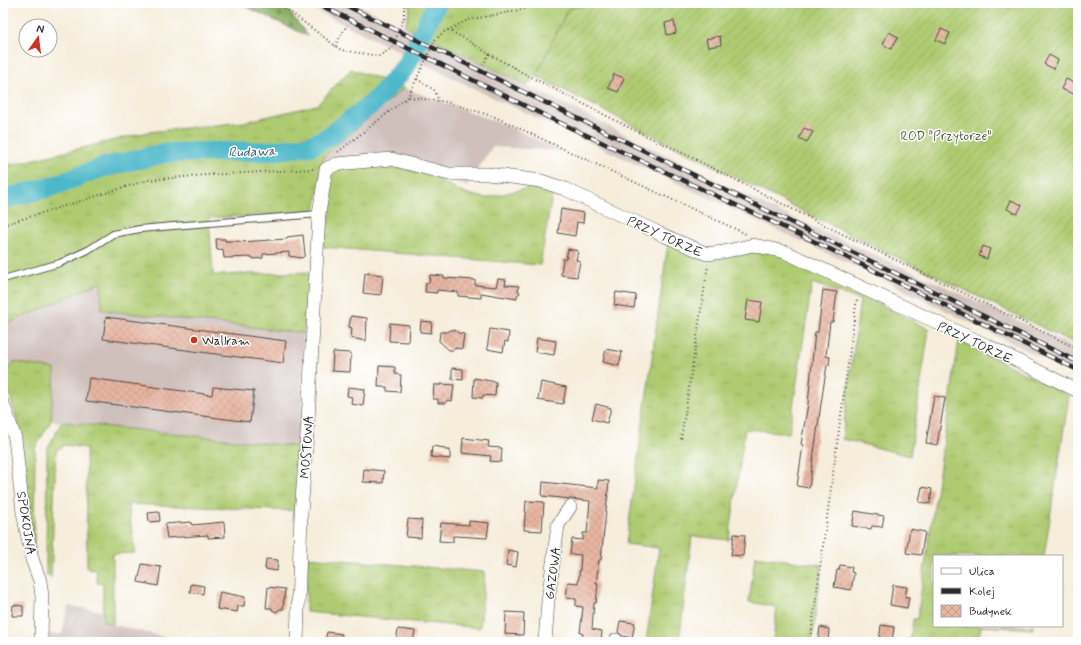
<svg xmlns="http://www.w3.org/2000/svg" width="1081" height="645" viewBox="0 0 1081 645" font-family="Mynerve,sans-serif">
<defs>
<pattern id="grass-tufts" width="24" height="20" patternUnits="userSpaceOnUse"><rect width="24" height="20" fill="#afcb71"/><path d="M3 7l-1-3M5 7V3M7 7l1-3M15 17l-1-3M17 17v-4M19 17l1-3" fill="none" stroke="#97ae62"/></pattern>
<pattern id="forest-firs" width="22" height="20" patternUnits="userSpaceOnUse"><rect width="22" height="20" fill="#8baf63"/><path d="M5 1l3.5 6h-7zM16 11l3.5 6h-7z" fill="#728f52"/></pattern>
<pattern id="garden-furrows" width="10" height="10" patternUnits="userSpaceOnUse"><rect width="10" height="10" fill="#afcb71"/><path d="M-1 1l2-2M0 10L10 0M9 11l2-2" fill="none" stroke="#97ae62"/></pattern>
<pattern id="water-ripples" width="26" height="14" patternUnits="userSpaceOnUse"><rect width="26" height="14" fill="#4db8c9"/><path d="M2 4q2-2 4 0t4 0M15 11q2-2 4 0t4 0" fill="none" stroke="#4096a3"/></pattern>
<pattern id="building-cross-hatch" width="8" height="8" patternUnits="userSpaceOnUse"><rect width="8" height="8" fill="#e8b5a1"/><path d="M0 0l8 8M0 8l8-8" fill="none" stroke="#c79c8b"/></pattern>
</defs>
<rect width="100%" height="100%" fill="#fff"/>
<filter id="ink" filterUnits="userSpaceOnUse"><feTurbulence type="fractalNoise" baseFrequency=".025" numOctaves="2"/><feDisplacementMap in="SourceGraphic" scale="8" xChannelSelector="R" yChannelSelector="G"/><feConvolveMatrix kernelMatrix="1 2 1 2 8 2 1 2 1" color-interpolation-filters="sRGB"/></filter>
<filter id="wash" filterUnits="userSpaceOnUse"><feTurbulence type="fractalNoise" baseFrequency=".012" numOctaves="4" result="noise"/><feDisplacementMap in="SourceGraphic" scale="16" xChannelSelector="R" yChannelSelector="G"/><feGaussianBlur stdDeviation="0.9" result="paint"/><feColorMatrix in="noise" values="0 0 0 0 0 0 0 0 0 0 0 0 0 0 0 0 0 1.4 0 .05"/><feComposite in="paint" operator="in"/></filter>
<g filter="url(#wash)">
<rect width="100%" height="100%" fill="#f6eddb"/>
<path fill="#cfc0bb" d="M 301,3 L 354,3 L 559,101 L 770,208 L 942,285 L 1078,349 L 1078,376 L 874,275 L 477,90 Z
M 404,88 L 500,123 L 562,151 L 492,147 L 467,187 L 413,159 L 386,153 L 323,163 L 324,156 Z
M 101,282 L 103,310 L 303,333 L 302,447 L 51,421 L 55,369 L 14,362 L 4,374 L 3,369 L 3,326 Z
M 68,606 L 103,611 L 103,622 L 185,642 L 46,642 L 47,634 L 62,634 Z"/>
<path fill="url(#grass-tufts)" stroke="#6d7b4e" d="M 407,3 L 430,3 L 421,22 L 412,30 L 405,26 L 410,8 Z
M 448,3 L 599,3 L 568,9 L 536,76 L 527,85 L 426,36 L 437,17 Z
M 351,69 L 404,88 L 324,156 L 315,212 L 209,218 L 213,275 L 311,272 L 303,333 L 102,310 L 101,282 L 3,326 L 3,166 L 19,163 L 148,132 L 244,122 L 317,105 Z
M 368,160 L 430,175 L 463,193 L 486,198 L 528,188 L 553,191 L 540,265 L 323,247 L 330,170 Z
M 669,236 L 710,250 L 776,252 L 929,329 L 910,456 L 842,439 L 860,300 L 812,283 L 789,433 L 745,429 L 729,540 L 692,536 L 679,642 L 646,642 L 659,548 L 626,544 Z
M 959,340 L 1069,396 L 1044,556 L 934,556 L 934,626 L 1033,626 L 1033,629 L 981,626 L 978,642 L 910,642 L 913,619 L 917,619 Z
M 14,362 L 55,369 L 51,421 L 35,448 L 34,558 L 20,432 L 4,374 Z
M 62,422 L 302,447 L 298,511 L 128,504 L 135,553 L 113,554 L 113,624 L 103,622 L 103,584 L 97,583 L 96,569 L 87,568 L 86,448 L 64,445 L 56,451 L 51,578 L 46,575 L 47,449 Z
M 755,556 L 822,565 L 812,642 L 773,642 L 777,607 L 749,602 Z
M 307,557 L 485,572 L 480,628 L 306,612 Z"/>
<path fill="url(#forest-firs)" stroke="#5b6d47" d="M 238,3 L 272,3 L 288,10 L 308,36 Z"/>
<path fill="url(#garden-furrows)" stroke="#6d7b4e" d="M 599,3 L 1078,3 L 1078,345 L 810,215 L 536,76 L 568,9 Z"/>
<path fill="url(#water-ripples)" stroke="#3c727a" d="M 430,3 L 448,3 L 437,17 L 426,36 L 412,30 L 421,22 Z"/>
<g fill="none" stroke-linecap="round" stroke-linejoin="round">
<path stroke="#4db8c9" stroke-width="20" d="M 3,199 L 53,186 L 101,168 L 165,153 L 270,151 L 310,146 L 330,136 L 375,101 L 406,66 L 435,7 L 438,3"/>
</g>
<g id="blocks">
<path fill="url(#building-cross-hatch)" d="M 674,21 L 676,33 L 667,35 L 665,23 Z
M 941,29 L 950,33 L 945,44 L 936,40 Z
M 889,32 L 898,37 L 891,49 L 883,44 Z
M 720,36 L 721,45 L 708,47 L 706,39 Z
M 1049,55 L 1058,60 L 1054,69 L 1044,64 Z
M 614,74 L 624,78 L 618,92 L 608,88 Z
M 1066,79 L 1078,85 L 1074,94 L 1061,89 Z
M 804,128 L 813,132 L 807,142 L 799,138 Z
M 1011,200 L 1022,205 L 1017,214 L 1007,209 Z
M 561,209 L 584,213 L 583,223 L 577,222 L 575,236 L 558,233 Z
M 303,235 L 305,255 L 302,258 L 289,256 L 289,252 L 263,254 L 263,258 L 253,259 L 253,257 L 224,258 L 223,249 L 217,250 L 216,239 L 225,239 L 225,241 L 239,241 L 240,242 L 287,239 L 287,237 Z
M 983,246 L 990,249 L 987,259 L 979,256 Z
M 568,249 L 578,251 L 576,260 L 580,261 L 577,277 L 561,275 L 563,259 L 566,259 Z
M 365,273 L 383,275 L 381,295 L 363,293 Z
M 430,275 L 444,276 L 444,278 L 475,280 L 475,285 L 496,287 L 498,279 L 506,280 L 505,285 L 519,286 L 518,290 L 520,293 L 517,295 L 517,299 L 481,293 L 481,298 L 458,296 L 458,292 L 437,290 L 437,293 L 425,292 L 426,283 L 429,283 Z
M 823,290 L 837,292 L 833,322 L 830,322 L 826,356 L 830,357 L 829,365 L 827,365 L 823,390 L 809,488 L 797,486 L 803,445 L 801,444 L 808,404 L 815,332 L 818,332 Z
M 616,292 L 636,295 L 634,308 L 614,305 Z
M 748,300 L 762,302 L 759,322 L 745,320 Z
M 351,316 L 367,318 L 366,341 L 351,338 L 352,328 L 349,327 Z
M 106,317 L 286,341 L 283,363 L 103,339 Z
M 421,321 L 432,322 L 431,333 L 420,332 Z
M 390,323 L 409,325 L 408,342 L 389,341 Z
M 490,329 L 509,332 L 508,342 L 505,341 L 503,352 L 487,349 Z
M 451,330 L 455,330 L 458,333 L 464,334 L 462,349 L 456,348 L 453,350 L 449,350 L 439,341 L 440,332 L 447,332 Z
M 537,338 L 556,341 L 554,355 L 535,352 Z
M 606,349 L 622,352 L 619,366 L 603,362 Z
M 333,352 L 351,353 L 350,372 L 332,371 Z
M 379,366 L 395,367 L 395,374 L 401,375 L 400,392 L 387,391 L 387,387 L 378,387 Z
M 452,368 L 463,369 L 463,380 L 452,379 Z
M 89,378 L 212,395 L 213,387 L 254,391 L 250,422 L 86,401 Z
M 474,378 L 496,382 L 495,396 L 483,395 L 483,398 L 473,397 Z
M 541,382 L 566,387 L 563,404 L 538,400 Z
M 441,384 L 454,385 L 452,401 L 447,400 L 446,403 L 438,403 L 438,399 L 433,399 L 434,385 L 441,385 Z
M 348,387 L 365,389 L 363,406 L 351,404 L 352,397 L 347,396 Z
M 934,396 L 945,398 L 937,445 L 926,443 Z
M 596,404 L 611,408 L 607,423 L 592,419 Z
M 463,438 L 489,441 L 488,447 L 502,448 L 501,462 L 490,461 L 491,456 L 462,453 Z
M 432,446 L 445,448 L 445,450 L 450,450 L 450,459 L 431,457 Z
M 364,469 L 384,471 L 383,483 L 363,482 Z
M 598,480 L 609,481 L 601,560 L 599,560 L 596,583 L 598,583 L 596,603 L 594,603 L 592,629 L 602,631 L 601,642 L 582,642 L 583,634 L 580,633 L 583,607 L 576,606 L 576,599 L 566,598 L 568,582 L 578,583 L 580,568 L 581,555 L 570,554 L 572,539 L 583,540 L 583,533 L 587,533 L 590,501 L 542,496 L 543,482 L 598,488 Z
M 922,487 L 932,489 L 930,504 L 919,502 Z
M 526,501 L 544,502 L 542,531 L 524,530 Z
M 855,511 L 884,516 L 882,527 L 872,526 L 871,529 L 852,526 Z
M 159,512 L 160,521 L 149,522 L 148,513 Z
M 408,519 L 422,520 L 421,538 L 406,537 Z
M 469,521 L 489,523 L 487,538 L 456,536 L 453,536 L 453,542 L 439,541 L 441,523 L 469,525 Z
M 191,522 L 192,525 L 224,522 L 225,537 L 208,538 L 208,535 L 167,538 L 165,524 Z
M 910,529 L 925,532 L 921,555 L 906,553 Z
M 734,534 L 745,535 L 743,556 L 731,555 Z
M 508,550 L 518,552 L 516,567 L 506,565 Z
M 266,559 L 278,560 L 277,571 L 265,569 Z
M 142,564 L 161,567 L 158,586 L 138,582 Z
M 840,565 L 852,567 L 851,572 L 854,573 L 851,590 L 834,587 L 837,570 L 839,570 Z
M 191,584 L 204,586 L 203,594 L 190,592 Z
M 893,585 L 907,587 L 905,597 L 909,597 L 907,608 L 890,605 Z
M 268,587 L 285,589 L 283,609 L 280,609 L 276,612 L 272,610 L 272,608 L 266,608 Z
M 220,592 L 245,597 L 244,606 L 238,606 L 237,612 L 217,609 Z
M 13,605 L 23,606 L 23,616 L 12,616 Z
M 506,612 L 524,613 L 523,635 L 505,634 Z
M 620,621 L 635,623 L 632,638 L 623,636 L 618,632 Z
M 881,625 L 894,627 L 892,642 L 879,642 Z
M 820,627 L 829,629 L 828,642 L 818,642 Z
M 398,629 L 415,631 L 413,642 L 396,642 Z
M 327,632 L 342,634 L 341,642 L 325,642 Z"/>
</g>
</g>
<g filter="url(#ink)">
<use href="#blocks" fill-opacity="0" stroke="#494845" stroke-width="1"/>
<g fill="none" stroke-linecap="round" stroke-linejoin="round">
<g stroke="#494845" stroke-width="8">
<path id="service" d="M 3,279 L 60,263 L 88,250 L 113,234 L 140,229 L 173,226 L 319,214"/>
</g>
<g stroke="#494845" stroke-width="14">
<path id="minor" d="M 3,404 L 15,438 L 23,512 L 32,559 L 40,581 L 42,596 L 41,642
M 297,642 L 301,513 L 308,421 L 319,214 L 326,169 L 337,164 L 391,159 L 449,174 L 488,174 L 541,181 L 565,189 L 663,235 L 707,254 L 723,252 L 753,245 L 785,252 L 988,346 L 1078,391
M 545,642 L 548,601 L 558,525 L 570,507
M 615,642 L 616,640"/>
</g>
<path stroke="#494845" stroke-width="2" stroke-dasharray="1 3" stroke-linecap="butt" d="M 274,3 L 286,9 L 341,50 L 379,56 L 392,48 L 404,18 L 404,6 L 402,3
M 404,6 L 408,3
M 448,30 L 464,38 L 484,51 L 529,76 L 638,132 L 683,153 L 818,222 L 1078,349
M 335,46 L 347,25
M 483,65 L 489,54
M 417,79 L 434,90 L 439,101
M 409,97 L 447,102 L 495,117 L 746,234
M 338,152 L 408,97 L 435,40 L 444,32 L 468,20 L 505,13 L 552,3
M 3,225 L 148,180 L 206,175 L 315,169
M 681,439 L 708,265
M 810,642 L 825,532 L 857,298"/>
<use href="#service" stroke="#fff" stroke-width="6"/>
<use href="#minor" stroke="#fff" stroke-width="13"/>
<g stroke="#2b2b2b" stroke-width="4.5">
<path id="rail" d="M 316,3 L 554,120 L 811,240 L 1078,370
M 341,3 L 1078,362"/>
</g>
<use href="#rail" stroke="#fff" stroke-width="3" stroke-dasharray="9" stroke-linecap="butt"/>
</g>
</g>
<circle fill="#c8321e" stroke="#fff" stroke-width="1.5" cx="194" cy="340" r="4"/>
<g text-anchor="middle" stroke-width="3" stroke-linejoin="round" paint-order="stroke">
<g font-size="13" fill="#535b40" stroke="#fff">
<text x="946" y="140">ROD "Przytorze"</text>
</g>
<g font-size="13" fill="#2b2b2b" stroke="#fff">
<text transform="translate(665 236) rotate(24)" y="5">PRZY TORZE</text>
<text transform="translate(975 342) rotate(25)" y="5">PRZY TORZE</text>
<text transform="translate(306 447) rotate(-86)" y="5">MOSTOWA</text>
<text transform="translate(27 523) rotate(81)" y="5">SPOKOJNA</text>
<text transform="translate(552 573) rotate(-82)" y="5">GAZOWA</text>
</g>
<g font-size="13" fill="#2b2b2b" stroke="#fff" text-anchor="start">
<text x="202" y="345">Wallram</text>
</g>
<g font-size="14" font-style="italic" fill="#39636a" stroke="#fff">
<text transform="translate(252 151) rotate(-2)" y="5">Rudawa</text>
</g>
</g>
<rect width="1081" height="645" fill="none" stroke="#fff" stroke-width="16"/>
<rect x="933" y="555" width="130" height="72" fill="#ffffff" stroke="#aaaaaa"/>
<rect x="941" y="568" width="20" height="6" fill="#ffffff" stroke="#aaaaaa"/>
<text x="969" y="575" font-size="12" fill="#2b2b2b">Ulica</text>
<rect x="941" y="588" width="20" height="6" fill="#2b2b2b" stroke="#aaaaaa"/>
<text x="969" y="595" font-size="12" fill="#2b2b2b">Kolej</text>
<rect x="941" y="605" width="20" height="12" fill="url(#building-cross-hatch)" stroke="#aaaaaa"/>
<text x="969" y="615" font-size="12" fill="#2b2b2b">Budynek</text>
<g transform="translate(38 38) rotate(14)"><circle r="19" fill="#ffffff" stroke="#aaaaaa"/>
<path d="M0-3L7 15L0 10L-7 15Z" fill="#c8321e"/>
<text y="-6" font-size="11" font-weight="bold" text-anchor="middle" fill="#2b2b2b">N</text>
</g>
</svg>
